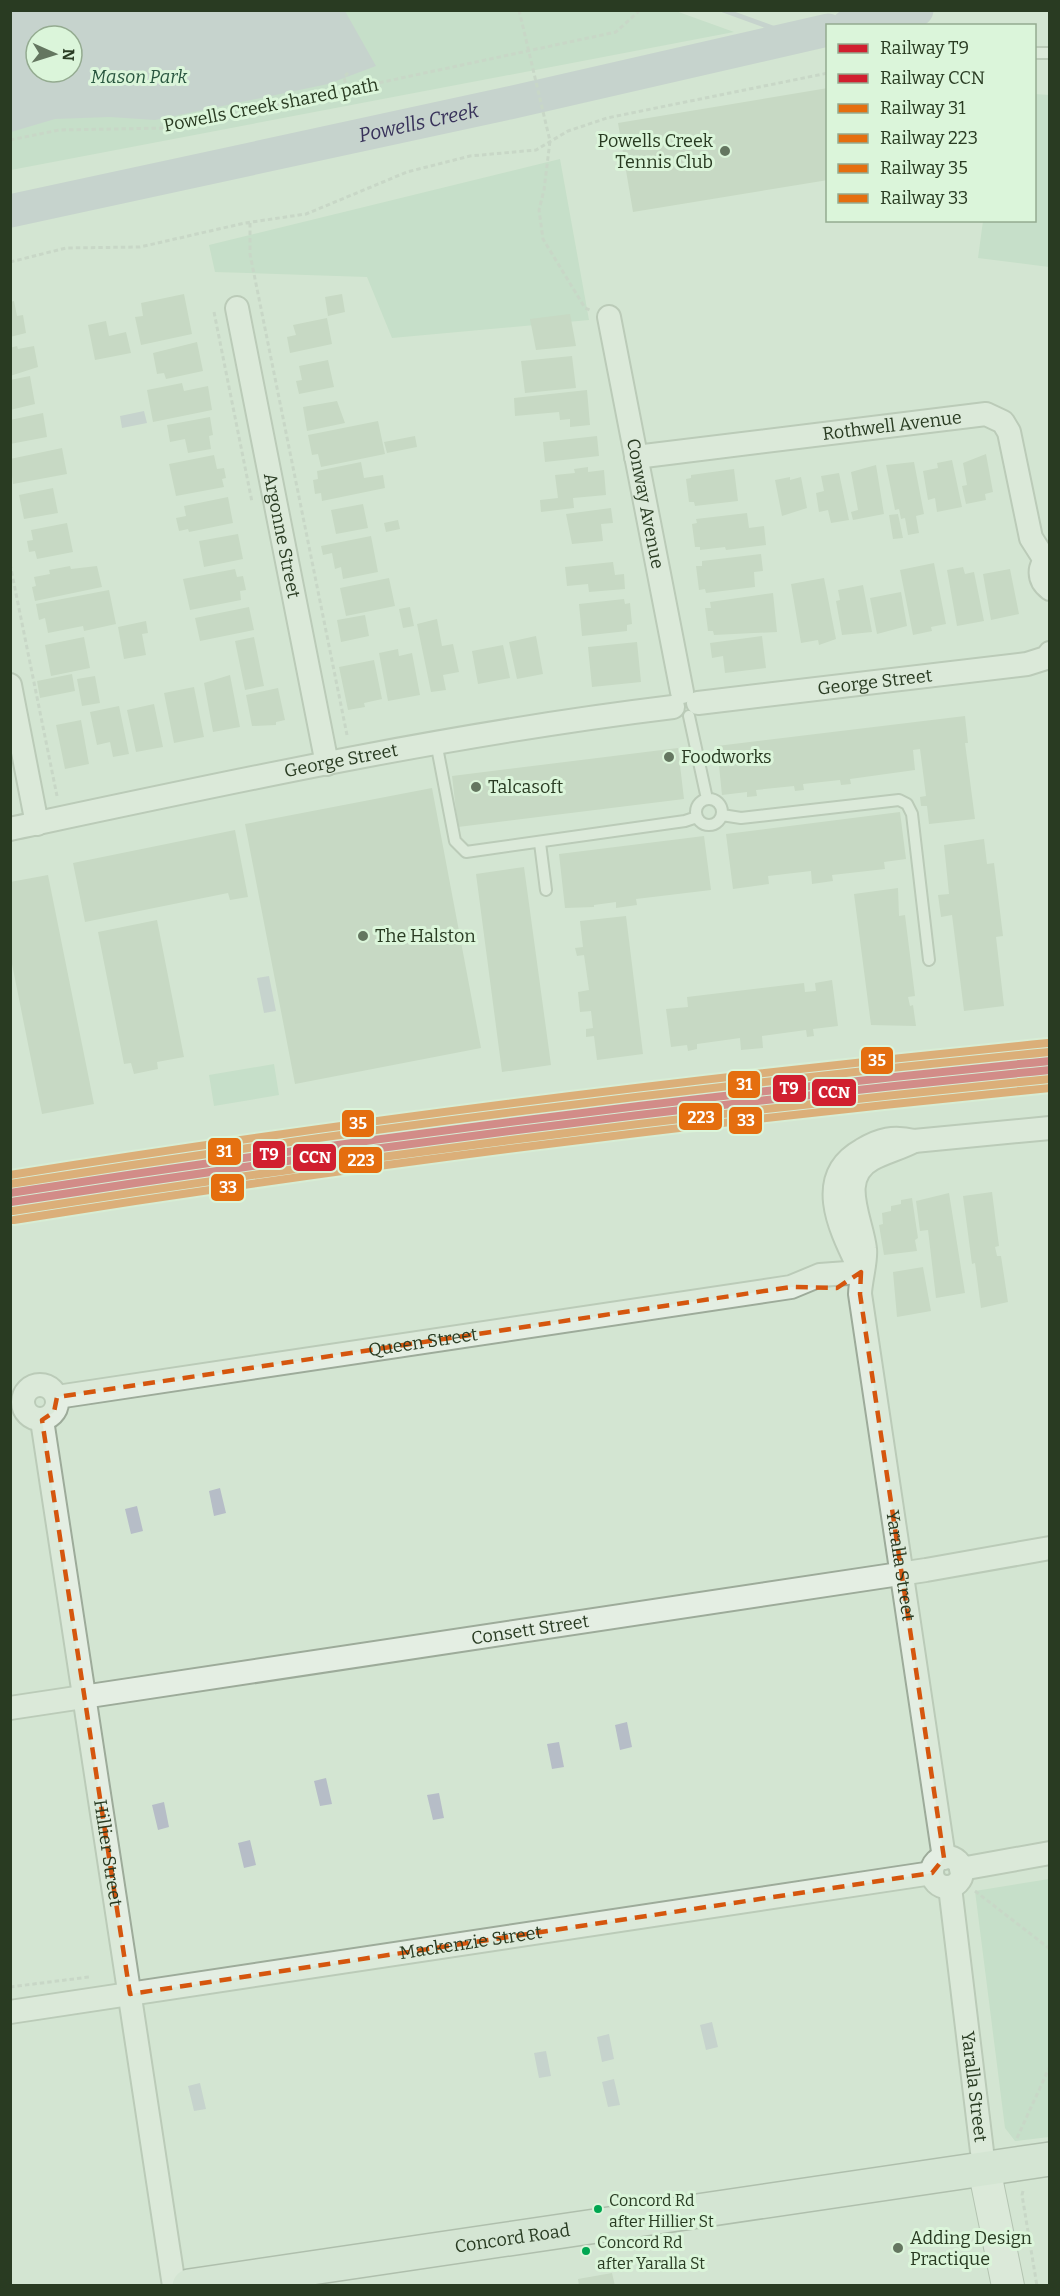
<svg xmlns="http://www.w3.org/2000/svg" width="1060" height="2296" viewBox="0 0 1060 2296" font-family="Bitter,serif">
<rect width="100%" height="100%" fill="#d3e5d2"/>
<path fill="#b6d7be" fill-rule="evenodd" d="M 673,10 L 734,32 L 11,170 L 10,11 ZM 36,36 L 72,36 L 72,72 L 36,72 Z
M 1035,94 L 1049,95 L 1049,267 L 978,258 L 983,221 L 1034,220 Z
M 560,159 L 589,320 L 392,338 L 367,277 L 215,272 L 209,245 Z
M 274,1064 L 279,1095 L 214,1106 L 209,1075 Z
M 1049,1879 L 1049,2137 L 1015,2141 L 1005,2128 L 975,1891 Z"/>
<path fill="#b6bdc7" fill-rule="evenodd" d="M 11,10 L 345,11 L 376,66 L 328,84 L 155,120 L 110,117 L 55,119 L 11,132 ZM 36,36 L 72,36 L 72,72 L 36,72 Z
M 144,411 L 147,423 L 122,428 L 120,416 Z
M 269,976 L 276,1011 L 264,1013 L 257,978 Z
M 220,1488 L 226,1513 L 214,1516 L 209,1491 Z
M 137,1506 L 143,1531 L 131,1534 L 125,1509 Z
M 627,1722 L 632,1747 L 620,1750 L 615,1725 Z
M 559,1742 L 564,1767 L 552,1769 L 547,1744 Z
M 326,1778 L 332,1804 L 320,1806 L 314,1781 Z
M 439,1793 L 444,1818 L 433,1820 L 427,1795 Z
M 164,1802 L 169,1827 L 158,1830 L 152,1805 Z
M 250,1840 L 256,1865 L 244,1868 L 238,1843 Z
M 712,2022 L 718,2047 L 706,2050 L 700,2025 Z
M 609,2034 L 614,2059 L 602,2062 L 597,2037 Z
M 546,2051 L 551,2076 L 539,2078 L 534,2053 Z
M 614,2079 L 620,2105 L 608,2107 L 602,2082 Z
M 200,2083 L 206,2109 L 194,2111 L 188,2086 Z"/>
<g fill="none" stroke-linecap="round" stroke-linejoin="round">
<path stroke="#b6bdc7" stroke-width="5" d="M 723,10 L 797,37"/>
<g stroke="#b6bdc7" stroke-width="33">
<path d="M 848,26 L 917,10"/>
<path id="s1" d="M 10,211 L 509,103 L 828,30"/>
</g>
</g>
<path fill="#b8cab3" d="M 828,88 L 828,180 L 633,212 L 618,123 Z
M 184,294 L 192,334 L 141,345 L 135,317 L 143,316 L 141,303 Z
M 342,294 L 345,312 L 328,316 L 325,297 Z
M 14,301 L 17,316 L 23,315 L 26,333 L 10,337 L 10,302 Z
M 570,314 L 576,346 L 536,350 L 530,319 Z
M 327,318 L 332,344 L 290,353 L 287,337 L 296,335 L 293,325 Z
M 106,321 L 109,336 L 126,332 L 131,353 L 95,360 L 88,325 Z
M 197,342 L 203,371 L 166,379 L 164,373 L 157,374 L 153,353 Z
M 17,346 L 18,349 L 34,346 L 38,367 L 10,376 L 10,348 Z
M 572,356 L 576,388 L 525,393 L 521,361 Z
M 328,360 L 334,387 L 299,394 L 296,381 L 302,380 L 299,366 Z
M 30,376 L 35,404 L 10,410 L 10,380 Z
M 182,383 L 184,391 L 208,386 L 212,410 L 153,422 L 147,390 Z
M 587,390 L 590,425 L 570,427 L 570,419 L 560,420 L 559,412 L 515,416 L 514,398 Z
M 337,401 L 345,423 L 307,431 L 303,407 Z
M 43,413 L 47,437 L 10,444 L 10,420 Z
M 210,417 L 213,435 L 209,436 L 211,449 L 188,453 L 185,439 L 170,442 L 167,425 Z
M 378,421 L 385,454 L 321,467 L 318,454 L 312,455 L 308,435 Z
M 415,436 L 417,447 L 387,453 L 384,442 Z
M 597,436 L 599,456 L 545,462 L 543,442 Z
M 62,448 L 67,474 L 13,484 L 10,459 Z
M 986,454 L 993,492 L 985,494 L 986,500 L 966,504 L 962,486 L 967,485 L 963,463 Z
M 214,455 L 217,469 L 224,468 L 226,478 L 222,479 L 224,487 L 176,496 L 169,464 Z
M 952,460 L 962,507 L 937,512 L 935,498 L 928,500 L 923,471 L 938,468 L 937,463 Z
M 361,462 L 364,478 L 383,475 L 385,488 L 322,501 L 321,493 L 315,494 L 313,480 L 318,479 L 317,471 Z
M 914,462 L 924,514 L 916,516 L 919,533 L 908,535 L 905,518 L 901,519 L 899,509 L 895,510 L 886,465 Z
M 876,465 L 884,514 L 853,520 L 851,512 L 858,510 L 851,472 Z
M 588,467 L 588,472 L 604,470 L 606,495 L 573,498 L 574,508 L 541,512 L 540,500 L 558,498 L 555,475 L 575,473 L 574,469 Z
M 734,469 L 738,501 L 695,506 L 694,502 L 689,502 L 686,479 L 691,478 L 691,475 Z
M 839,473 L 849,520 L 831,523 L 828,510 L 819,512 L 816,493 L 824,491 L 821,476 Z
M 790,477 L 790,480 L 801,477 L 807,508 L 782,516 L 775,480 Z
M 53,488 L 58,513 L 24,519 L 19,495 Z
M 228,497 L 233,523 L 189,532 L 188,529 L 179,531 L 176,518 L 186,516 L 184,506 Z
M 363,504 L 368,528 L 336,534 L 331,510 Z
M 611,508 L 613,523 L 601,524 L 603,541 L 572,544 L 566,514 Z
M 747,513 L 749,528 L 764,526 L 766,545 L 726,550 L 725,547 L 700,550 L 700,547 L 695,547 L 692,524 L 697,523 L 696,519 Z
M 898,514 L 903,538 L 893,539 L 889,515 Z
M 398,520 L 400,529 L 386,532 L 384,523 Z
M 67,523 L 73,552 L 37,559 L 35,551 L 29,552 L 27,541 L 33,540 L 31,530 Z
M 238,534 L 243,559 L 204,567 L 199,541 Z
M 371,536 L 378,572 L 343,579 L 341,567 L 335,569 L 332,553 L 323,555 L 321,546 Z
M 761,554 L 763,571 L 754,572 L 755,587 L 706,593 L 705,589 L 699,590 L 696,566 L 702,566 L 702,561 Z
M 613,562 L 615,575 L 624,574 L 625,589 L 589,592 L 588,584 L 567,586 L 565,567 Z
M 934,563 L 946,624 L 931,627 L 932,631 L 913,635 L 900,570 Z
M 70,566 L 71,569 L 97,566 L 102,587 L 35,601 L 32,587 L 36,586 L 34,577 L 50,574 L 49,570 Z
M 963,567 L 965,574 L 974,572 L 984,621 L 957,626 L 947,570 Z
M 235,569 L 237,577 L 243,576 L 246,590 L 240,591 L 241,600 L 190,610 L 183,579 Z
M 1010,569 L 1019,614 L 991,620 L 983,574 Z
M 389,578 L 395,606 L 346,616 L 340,588 Z
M 824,578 L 836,639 L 819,645 L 818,640 L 801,643 L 791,584 Z
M 863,585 L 872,632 L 842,635 L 836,601 L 840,600 L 838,590 Z
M 109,590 L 116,624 L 84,631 L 83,626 L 48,633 L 45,618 L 39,620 L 36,604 Z
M 901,592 L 907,626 L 877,634 L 870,598 Z
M 773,593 L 777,632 L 714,635 L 713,631 L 708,631 L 705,608 L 711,608 L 710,602 Z
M 624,599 L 625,604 L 630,603 L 632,624 L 627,625 L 627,631 L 582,636 L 579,604 Z
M 249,607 L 254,630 L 200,641 L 195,618 Z
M 410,607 L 414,626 L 403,628 L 399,609 Z
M 365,615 L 369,636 L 341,642 L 337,620 Z
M 437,619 L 442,646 L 453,644 L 459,672 L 443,675 L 446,690 L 431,692 L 417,624 Z
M 146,621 L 148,633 L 142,634 L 146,655 L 124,659 L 118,627 Z
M 536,636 L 543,674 L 517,679 L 509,642 Z
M 762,636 L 766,668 L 725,673 L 723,656 L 712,658 L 710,643 Z
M 84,637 L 90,668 L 51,676 L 45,645 Z
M 254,637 L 264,686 L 245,690 L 235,641 Z
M 637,642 L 641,682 L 592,687 L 588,647 Z
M 503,645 L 510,678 L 478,684 L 472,651 Z
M 398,649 L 399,656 L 412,653 L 420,695 L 388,701 L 379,653 Z
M 374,660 L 382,699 L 364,703 L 365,707 L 348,710 L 339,667 Z
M 72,674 L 75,691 L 40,698 L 37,681 Z
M 230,675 L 240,727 L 213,732 L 204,683 Z
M 95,676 L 100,703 L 82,706 L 77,679 Z
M 194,687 L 204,737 L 174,743 L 164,693 Z
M 278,688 L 285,720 L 276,722 L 276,725 L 252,726 L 246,695 Z
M 154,704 L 163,747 L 136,752 L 127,710 Z
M 119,706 L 129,754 L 113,757 L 110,742 L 97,745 L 90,712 Z
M 965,716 L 968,743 L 965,743 L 975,819 L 929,824 L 927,806 L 921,806 L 920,797 L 926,796 L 920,749 L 913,750 L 915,770 L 850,779 L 851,784 L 841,785 L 840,780 L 803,784 L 804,790 L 795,791 L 794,786 L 756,790 L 757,796 L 747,797 L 747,792 L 722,795 L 717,746 Z
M 81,720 L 89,764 L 65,769 L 56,725 Z
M 678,748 L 684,799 L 458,827 L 452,776 Z
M 432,788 L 481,1048 L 295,1084 L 245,824 Z
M 900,812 L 906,859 L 884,862 L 885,869 L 832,875 L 833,881 L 812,884 L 811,871 L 768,876 L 769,884 L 733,889 L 726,834 Z
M 235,830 L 248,897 L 230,900 L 228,893 L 85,922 L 73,863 Z
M 704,836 L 711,890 L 636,899 L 637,905 L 616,908 L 616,902 L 594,905 L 594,907 L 565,908 L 559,854 Z
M 984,839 L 987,864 L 994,863 L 1003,936 L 996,937 L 1004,1006 L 964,1011 L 952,915 L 941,917 L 938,895 L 949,894 L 944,845 Z
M 524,867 L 551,1065 L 502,1072 L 476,874 Z
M 48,875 L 94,1104 L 42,1114 L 10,954 L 10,882 Z
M 898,888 L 899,916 L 905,915 L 915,996 L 908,997 L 910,1006 L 913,1005 L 916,1026 L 871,1025 L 854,894 Z
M 626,916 L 643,1054 L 597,1060 L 594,1036 L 586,1037 L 586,1029 L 593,1028 L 591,1011 L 580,1012 L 578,992 L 589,990 L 584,955 L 577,956 L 575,948 L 583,947 L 580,921 Z
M 157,920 L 184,1057 L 157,1062 L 158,1069 L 134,1074 L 131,1063 L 124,1064 L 98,932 Z
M 832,980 L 838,1026 L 813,1029 L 814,1036 L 807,1037 L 806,1030 L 762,1036 L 763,1048 L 741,1050 L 740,1038 L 697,1044 L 697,1049 L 688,1051 L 687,1045 L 671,1047 L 666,1009 L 688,1007 L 687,997 L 804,983 L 805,992 L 816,991 L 815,983 Z
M 992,1192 L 999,1246 L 995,1247 L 997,1256 L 1001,1256 L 1008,1302 L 981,1308 L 975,1263 L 972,1264 L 963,1196 Z
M 949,1193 L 965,1293 L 936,1298 L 928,1230 L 920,1231 L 916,1201 Z
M 912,1198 L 918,1238 L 915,1240 L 917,1251 L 884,1255 L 879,1225 L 883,1224 L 882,1213 L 891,1211 L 891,1206 L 901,1204 L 901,1200 Z
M 923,1267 L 931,1311 L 897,1317 L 893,1272 Z
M 612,2273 L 615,2286 L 579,2286 L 578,2279 Z"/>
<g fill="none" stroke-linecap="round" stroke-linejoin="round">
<g stroke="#9dab9a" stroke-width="14">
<path id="lane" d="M 1034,53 L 1050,53
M 689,716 L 707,799
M 436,742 L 455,841 L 466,852 L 685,821 L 697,817
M696 812a13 13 0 1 1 26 0a13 13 0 1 1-26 0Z
M 722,815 L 741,818 L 899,800 L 907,804 L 912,814 L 929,960
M 540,843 L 546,890"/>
</g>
<g stroke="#9dab9a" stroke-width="26">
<g id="street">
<path id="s2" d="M 237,308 L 327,764"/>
<path id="s3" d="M 609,317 L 682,692"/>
<path id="s4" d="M 636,457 L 986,414 L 1003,422 L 1009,432 L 1031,538 L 1045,560"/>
<path d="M 1050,557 C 1037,566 1038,580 1050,589"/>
<path d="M 10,685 L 37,824"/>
<path id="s5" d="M 698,703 L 1027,664 L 1046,658 L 1050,653"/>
<path id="s6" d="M 10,829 C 230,782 450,734 673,707"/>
<path id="s7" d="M 914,1141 C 901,1148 885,1152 872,1159 C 837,1178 862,1220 865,1249 C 867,1257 860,1283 860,1294 L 944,1858"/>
<path d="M 861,1272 C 842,1232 812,1178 862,1150 C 880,1139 894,1136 914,1141 L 1050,1128"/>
<circle cx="40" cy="1402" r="17"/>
<path id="s8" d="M 57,1397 L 791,1287 L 820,1275 L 861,1272"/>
<path id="s9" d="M 42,1420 L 174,2286"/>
<path id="s10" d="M 10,1708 L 926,1570 L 1050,1548"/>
<circle cx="947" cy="1872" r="15"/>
<path d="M 961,1869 L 1050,1853"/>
<path id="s11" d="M 950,1887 L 984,2168"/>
<path id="s12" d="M 10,2012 L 932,1873"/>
</g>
</g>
<g stroke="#8d9b8a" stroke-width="34">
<path id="secondary" d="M 984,2168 L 1008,2286"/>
</g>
<g stroke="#849181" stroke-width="36">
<g id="primary">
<path id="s13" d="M 189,2286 L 1050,2159"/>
</g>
</g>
<path stroke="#bbc6ba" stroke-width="3" stroke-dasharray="4.5 3" stroke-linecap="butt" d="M 519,10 L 550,141 L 544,190 L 539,210 L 543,239 L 585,308 L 590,310
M 347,90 L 344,77 L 348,73
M 10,140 L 59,130 L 168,128 L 616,32 L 640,10
M 250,223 L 250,254 L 347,735
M 10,262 L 66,248 L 140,247 L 245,223 L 306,214 L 407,172 L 470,156 L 536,150 L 568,131 L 607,118 L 828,73
M 214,312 L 252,502
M 10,564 L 57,796
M 975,1891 L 1050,1949
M 10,1987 L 89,1977
M 1017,2138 L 1050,2066
M 1023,2191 L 1022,2195 L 1037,2286"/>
<use href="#lane" stroke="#e4eee3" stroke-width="10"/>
<use href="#street" stroke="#e4eee3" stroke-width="22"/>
<use href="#secondary" stroke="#e4eee3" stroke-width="32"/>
<use href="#primary" stroke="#d6e5d5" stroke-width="33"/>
<g stroke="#a5aea3" stroke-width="7">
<path id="rail" d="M 10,1178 L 580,1097 L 1050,1046
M 10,1218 C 356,1162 702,1121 1050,1086"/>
</g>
<use href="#rail" stroke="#dbf5da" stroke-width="4.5" stroke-dasharray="14" stroke-linecap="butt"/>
<g stroke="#dbf5da" stroke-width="12">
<path id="rail-1" d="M 10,1193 C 356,1139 702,1095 1050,1061"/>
</g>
<g stroke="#dbf5da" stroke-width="12">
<path id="rail-2" d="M 11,1202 C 356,1148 702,1104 1050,1070"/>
</g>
<g stroke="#dbf5da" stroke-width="12">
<path id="rail-3" d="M 10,1184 C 356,1129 702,1086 1049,1052"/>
</g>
<g stroke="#dbf5da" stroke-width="12">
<path id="rail-4" d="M 13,1211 C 357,1157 703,1113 1050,1079"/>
</g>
<g stroke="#dbf5da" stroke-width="12">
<path id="rail-5" d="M 10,1175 C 355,1120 701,1077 1048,1043"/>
</g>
<g stroke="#dbf5da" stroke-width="12">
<path id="rail-6" d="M 14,1220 C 358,1165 703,1122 1050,1088"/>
</g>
<use href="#rail-1" stroke="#d11f2f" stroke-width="8"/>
<use href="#rail-2" stroke="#d11f2f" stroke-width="8"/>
<use href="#rail-3" stroke="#e56e0f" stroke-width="8"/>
<use href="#rail-4" stroke="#e56e0f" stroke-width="8"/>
<use href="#rail-5" stroke="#e56e0f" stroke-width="8"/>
<use href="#rail-6" stroke="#e56e0f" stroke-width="8"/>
</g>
<path d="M0 0H1060V2296H0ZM 861,1272 L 860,1294 L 944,1858 L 932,1873 L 130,1994 L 42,1420 L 54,1412 L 57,1397 L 791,1287 L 837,1288 Z" fill="#d3e5d2" fill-opacity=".55" fill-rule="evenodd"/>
<path fill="none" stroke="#d5560e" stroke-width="4.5" stroke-dasharray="12 8" stroke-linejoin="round" d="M 861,1272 L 860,1294 L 944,1858 L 932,1873 L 130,1994 L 42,1420 L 54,1412 L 57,1397 L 791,1287 L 837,1288 Z"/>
<g fill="#647660" stroke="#dbf5da" stroke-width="2">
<circle cx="725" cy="151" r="6"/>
<circle cx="669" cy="757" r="6"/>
<circle cx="476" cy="787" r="6"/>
<circle cx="363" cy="936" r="6"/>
<circle cx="898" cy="2248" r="6"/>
</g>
<g fill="#00a651" stroke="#dbf5da" stroke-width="2">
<circle cx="598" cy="2209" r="5"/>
<circle cx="586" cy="2251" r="5"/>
</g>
<g text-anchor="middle" stroke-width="6" stroke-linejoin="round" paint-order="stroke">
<g font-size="16" fill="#293b22" stroke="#dbf5da" text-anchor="start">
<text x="609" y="2206">Concord Rd<tspan x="609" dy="21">after Hillier St</tspan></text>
<text x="597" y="2248">Concord Rd<tspan x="597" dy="21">after Yaralla St</tspan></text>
</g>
<g font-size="18" font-style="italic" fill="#29563f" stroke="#dbf5da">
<text x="139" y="83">Mason Park</text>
</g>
<g font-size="18" fill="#293b22" stroke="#dbf5da">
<text transform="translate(271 105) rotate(-11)" y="6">Powells Creek shared path</text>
<text dy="6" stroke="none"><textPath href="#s4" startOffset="258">Rothwell Avenue</textPath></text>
<text dy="6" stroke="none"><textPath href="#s3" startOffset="190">Conway Avenue</textPath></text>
<text dy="6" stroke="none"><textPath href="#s2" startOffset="232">Argonne Street</textPath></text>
<text dy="6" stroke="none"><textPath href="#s5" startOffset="178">George Street</textPath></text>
<text dy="6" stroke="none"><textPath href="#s6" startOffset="338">George Street</textPath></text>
<text dy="6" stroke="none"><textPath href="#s8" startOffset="370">Queen Street</textPath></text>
<text dy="6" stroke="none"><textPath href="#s7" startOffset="464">Yaralla Street</textPath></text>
<text dy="6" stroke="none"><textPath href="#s10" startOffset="526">Consett Street</textPath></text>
<text dy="6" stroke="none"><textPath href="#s9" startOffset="438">Hillier Street</textPath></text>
<text dy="6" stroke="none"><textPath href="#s12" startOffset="466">Mackenzie Street</textPath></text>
<text dy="6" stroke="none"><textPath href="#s11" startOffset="201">Yaralla Street</textPath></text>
<text dy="6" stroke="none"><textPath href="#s13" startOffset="327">Concord Road</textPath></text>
</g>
<g font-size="18" fill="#293b22" stroke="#dbf5da" text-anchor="start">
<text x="713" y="147" text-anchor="end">Powells Creek<tspan x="713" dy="21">Tennis Club</tspan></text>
<text x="681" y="763">Foodworks</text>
<text x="488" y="793">Talcasoft</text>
<text x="375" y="942">The Halston</text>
<text x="910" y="2244">Adding Design<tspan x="910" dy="21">Practique</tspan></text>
</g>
<g font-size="20" font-style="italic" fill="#38325a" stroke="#dbf5da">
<text dy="7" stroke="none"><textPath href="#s1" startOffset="418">Powells Creek</textPath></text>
</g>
</g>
<g stroke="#dbf5da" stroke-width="2">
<rect x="860" y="1046" width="34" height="29" rx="6" fill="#e56e0f"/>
<rect x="727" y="1070" width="34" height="29" rx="6" fill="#e56e0f"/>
<rect x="772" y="1074" width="35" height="29" rx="6" fill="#d11f2f"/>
<rect x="811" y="1078" width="46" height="29" rx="6" fill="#d11f2f"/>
<rect x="678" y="1102" width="45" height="29" rx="6" fill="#e56e0f"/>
<rect x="728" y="1106" width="35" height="29" rx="6" fill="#e56e0f"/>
<rect x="341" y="1109" width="34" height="29" rx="6" fill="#e56e0f"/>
<rect x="207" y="1137" width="35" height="29" rx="6" fill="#e56e0f"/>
<rect x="252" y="1140" width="34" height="29" rx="6" fill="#d11f2f"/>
<rect x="292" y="1143" width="45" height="29" rx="6" fill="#d11f2f"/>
<rect x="338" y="1146" width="45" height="28" rx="6" fill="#e56e0f"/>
<rect x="210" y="1173" width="35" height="29" rx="6" fill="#e56e0f"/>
</g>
<g font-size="16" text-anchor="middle" font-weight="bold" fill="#fff">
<text x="877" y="1066">35</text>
<text x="744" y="1090">31</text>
<text x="789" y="1094">T9</text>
<text x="834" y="1098">CCN</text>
<text x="701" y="1123">223</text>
<text x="746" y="1126">33</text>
<text x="358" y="1129">35</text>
<text x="224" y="1157">31</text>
<text x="269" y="1160">T9</text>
<text x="315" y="1163">CCN</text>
<text x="361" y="1166">223</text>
<text x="228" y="1193">33</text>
</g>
<rect width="1060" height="2296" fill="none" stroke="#293b22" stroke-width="24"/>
<rect x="826" y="24" width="210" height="198" fill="#dbf5da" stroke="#94ab90" stroke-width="1.5"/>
<rect x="838" y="44" width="30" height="9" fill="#d11f2f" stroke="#94ab90" stroke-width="1.5"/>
<text x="880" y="54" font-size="18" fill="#293b22">Railway T9</text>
<rect x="838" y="74" width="30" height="9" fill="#d11f2f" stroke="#94ab90" stroke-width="1.5"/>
<text x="880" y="84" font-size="18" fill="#293b22">Railway CCN</text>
<rect x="838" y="104" width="30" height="9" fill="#e56e0f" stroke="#94ab90" stroke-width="1.5"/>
<text x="880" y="114" font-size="18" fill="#293b22">Railway 31</text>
<rect x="838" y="134" width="30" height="9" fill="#e56e0f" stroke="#94ab90" stroke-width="1.5"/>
<text x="880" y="144" font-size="18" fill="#293b22">Railway 223</text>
<rect x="838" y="164" width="30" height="9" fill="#e56e0f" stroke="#94ab90" stroke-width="1.5"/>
<text x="880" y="174" font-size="18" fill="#293b22">Railway 35</text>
<rect x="838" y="194" width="30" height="9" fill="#e56e0f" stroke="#94ab90" stroke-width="1.5"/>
<text x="880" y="204" font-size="18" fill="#293b22">Railway 33</text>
<g transform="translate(54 54) rotate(93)"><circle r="28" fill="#dbf5da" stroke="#94ab90" stroke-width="1.5"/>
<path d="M0-4.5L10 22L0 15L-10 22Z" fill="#647660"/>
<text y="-9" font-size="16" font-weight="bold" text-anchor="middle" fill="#293b22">N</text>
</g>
</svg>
